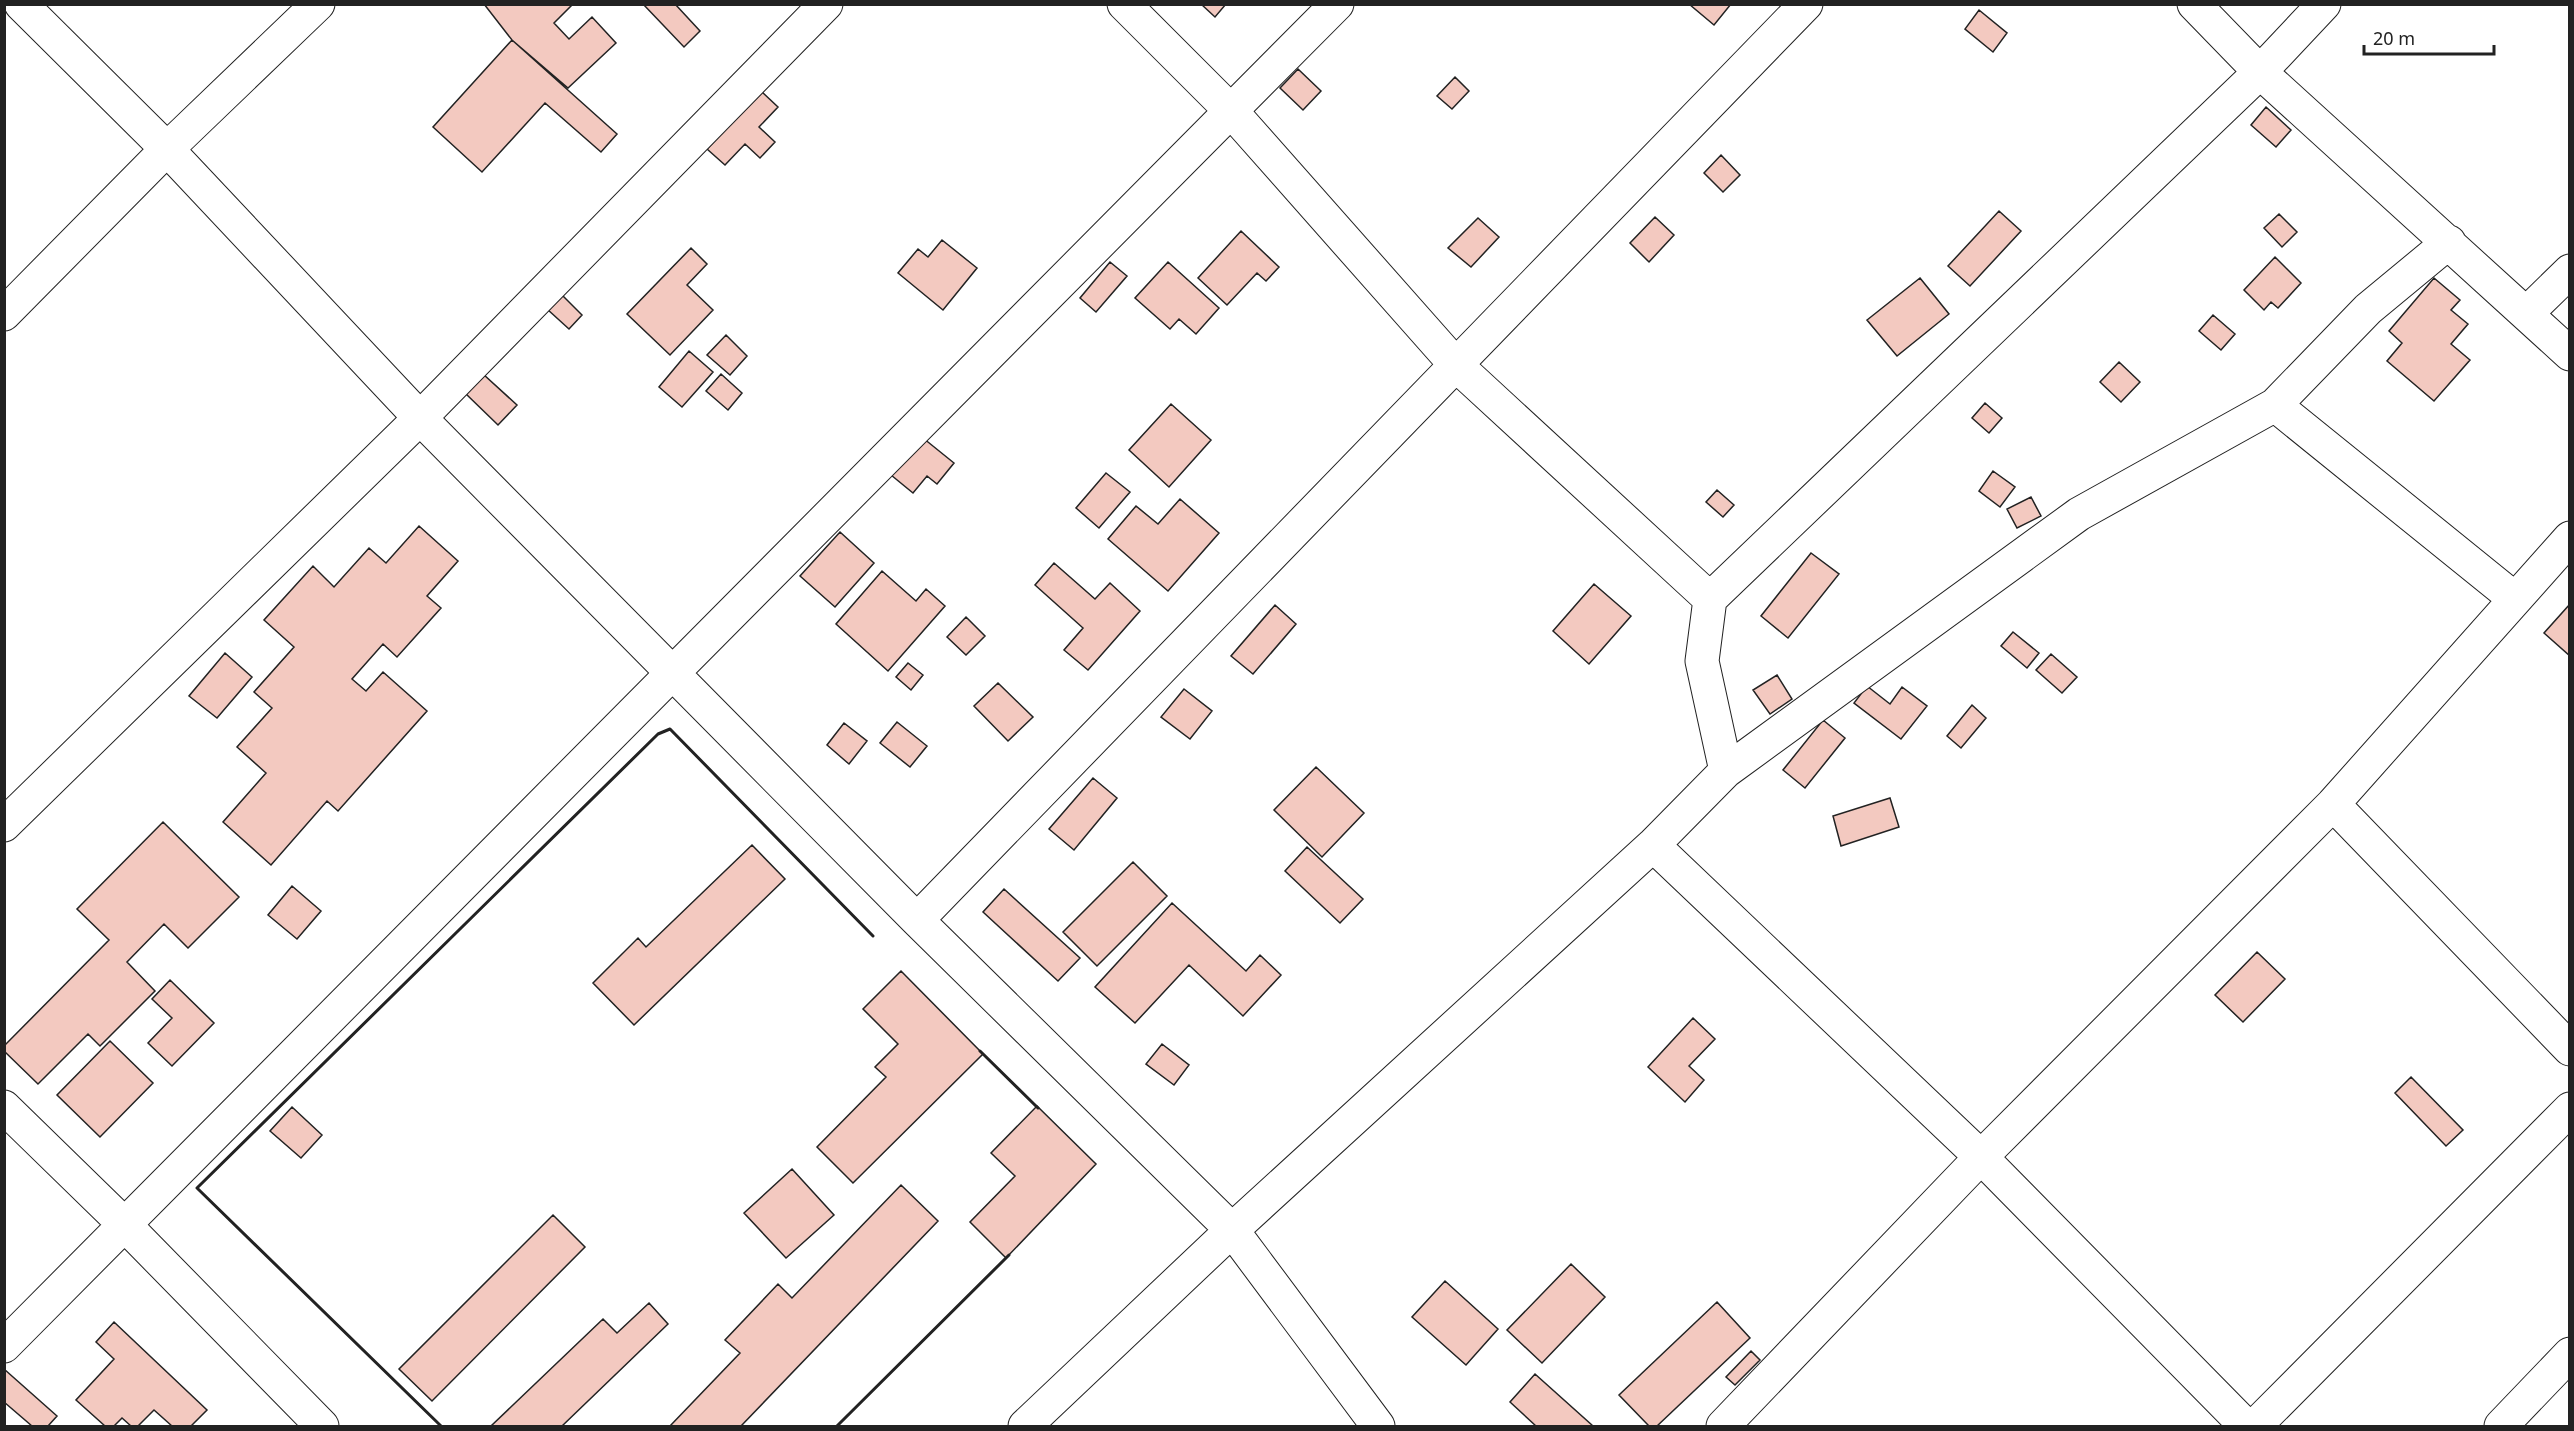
<svg xmlns="http://www.w3.org/2000/svg" width="2574" height="1431" viewBox="0 0 2574 1431" font-family="'Noto Sans',sans-serif">
<rect width="100%" height="100%" fill="#fff"/>
<path fill="#f3c9c0" stroke="#222" stroke-width="1.5" d="M 484,4 L 573,4 L 554,23 L 569,39 L 592,17 L 616,43 L 568,88 L 512,40 Z
M 643,4 L 675,4 L 700,31 L 684,47 Z
M 1201,4 L 1226,4 L 1215,17 Z
M 1689,4 L 1731,4 L 1714,25 Z
M 1979,10 L 2007,33 L 1993,52 L 1965,29 Z
M 512,40 L 617,134 L 601,152 L 545,103 L 482,172 L 433,127 Z
M 1298,69 L 1321,91 L 1303,110 L 1280,88 Z
M 1455,77 L 1469,91 L 1452,109 L 1437,96 Z
M 761,91 L 778,107 L 759,127 L 775,142 L 760,158 L 745,144 L 725,165 L 707,149 Z
M 2266,107 L 2291,130 L 2276,147 L 2251,125 Z
M 1721,155 L 1740,175 L 1723,192 L 1704,173 Z
M 1999,211 L 2021,231 L 1970,286 L 1948,266 Z
M 2279,214 L 2297,232 L 2282,247 L 2264,228 Z
M 1655,217 L 1674,235 L 1649,262 L 1630,243 Z
M 1478,218 L 1499,237 L 1471,267 L 1448,248 Z
M 1241,231 L 1279,267 L 1266,281 L 1257,273 L 1227,305 L 1198,278 Z
M 942,240 L 977,268 L 943,310 L 898,273 L 918,249 L 928,257 Z
M 691,248 L 707,264 L 687,285 L 713,310 L 670,355 L 627,314 Z
M 2275,257 L 2301,283 L 2278,308 L 2271,302 L 2264,310 L 2244,290 Z
M 1110,262 L 1127,276 L 1096,312 L 1080,298 Z
M 1168,262 L 1219,308 L 1196,334 L 1179,319 L 1170,329 L 1135,298 Z
M 1920,278 L 1949,314 L 1897,356 L 1867,320 Z
M 2434,278 L 2460,300 L 2451,310 L 2468,324 L 2451,344 L 2470,360 L 2434,401 L 2387,361 L 2402,343 L 2389,331 Z
M 561,294 L 582,315 L 569,329 L 547,309 Z
M 2213,315 L 2235,334 L 2221,350 L 2199,331 Z
M 726,335 L 747,356 L 730,375 L 707,355 Z
M 689,351 L 713,372 L 682,407 L 659,387 Z
M 2119,362 L 2140,382 L 2121,402 L 2100,382 Z
M 483,374 L 517,405 L 498,425 L 465,393 Z
M 721,374 L 742,393 L 728,410 L 706,391 Z
M 1985,403 L 2002,418 L 1989,433 L 1972,418 Z
M 1171,404 L 1211,440 L 1169,487 L 1129,450 Z
M 923,438 L 954,463 L 937,484 L 927,476 L 913,493 L 891,475 Z
M 1993,471 L 2015,487 L 2000,507 L 1979,491 Z
M 1106,473 L 1130,492 L 1099,528 L 1076,508 Z
M 1717,490 L 1734,505 L 1723,517 L 1706,502 Z
M 2031,497 L 2041,516 L 2017,528 L 2007,509 Z
M 1180,499 L 1219,533 L 1168,591 L 1108,539 L 1136,506 L 1158,524 Z
M 419,526 L 458,561 L 427,596 L 441,608 L 397,657 L 383,644 L 352,679 L 366,691 L 383,672 L 427,711 L 338,811 L 327,801 L 271,865 L 223,822 L 266,773 L 237,747 L 272,708 L 254,692 L 294,647 L 264,620 L 313,566 L 334,587 L 369,548 L 386,563 Z
M 840,532 L 874,563 L 835,607 L 800,576 Z
M 1811,553 L 1839,574 L 1788,638 L 1761,616 Z
M 1054,563 L 1095,599 L 1110,583 L 1140,611 L 1088,670 L 1064,650 L 1083,628 L 1035,585 Z
M 882,571 L 916,601 L 926,589 L 945,606 L 888,671 L 836,624 Z
M 1594,584 L 1631,616 L 1589,664 L 1553,631 Z
M 2570,604 L 2570,656 L 2544,633 Z
M 1275,605 L 1296,624 L 1253,674 L 1231,656 Z
M 966,617 L 985,636 L 966,655 L 947,637 Z
M 2013,632 L 2039,653 L 2027,668 L 2001,646 Z
M 225,653 L 252,677 L 217,718 L 189,696 Z
M 2051,654 L 2077,677 L 2062,693 L 2036,670 Z
M 908,663 L 923,675 L 911,690 L 896,677 Z
M 1777,675 L 1792,699 L 1770,714 L 1753,690 Z
M 998,683 L 1033,717 L 1008,741 L 974,706 Z
M 1867,686 L 1890,704 L 1902,687 L 1927,706 L 1901,739 L 1854,703 Z
M 1184,689 L 1212,711 L 1190,739 L 1161,717 Z
M 1972,705 L 1986,718 L 1961,748 L 1947,736 Z
M 1823,720 L 1845,738 L 1805,788 L 1783,770 Z
M 897,722 L 927,746 L 910,767 L 880,743 Z
M 844,723 L 867,741 L 849,764 L 827,745 Z
M 1316,767 L 1364,813 L 1322,857 L 1274,810 Z
M 1093,778 L 1117,798 L 1074,850 L 1049,829 Z
M 1890,798 L 1899,827 L 1841,846 L 1833,816 Z
M 163,822 L 239,897 L 188,948 L 164,924 L 127,962 L 155,991 L 100,1046 L 88,1034 L 38,1084 L 4,1051 L 4,1046 L 109,940 L 77,909 Z
M 752,845 L 785,879 L 634,1025 L 593,983 L 638,938 L 646,947 Z
M 1307,847 L 1363,899 L 1340,923 L 1285,871 Z
M 1133,862 L 1167,896 L 1097,966 L 1063,932 Z
M 292,886 L 321,911 L 297,939 L 268,915 Z
M 1004,889 L 1080,958 L 1058,981 L 983,912 Z
M 1172,903 L 1246,971 L 1260,955 L 1281,975 L 1243,1016 L 1189,965 L 1135,1023 L 1095,987 Z
M 2257,952 L 2285,979 L 2243,1022 L 2215,995 Z
M 901,971 L 983,1054 L 853,1183 L 817,1147 L 886,1077 L 875,1067 L 898,1044 L 863,1009 Z
M 170,980 L 214,1023 L 172,1066 L 148,1043 L 172,1018 L 152,999 Z
M 1693,1018 L 1715,1039 L 1689,1066 L 1704,1080 L 1685,1102 L 1648,1067 Z
M 110,1041 L 153,1083 L 100,1137 L 57,1095 Z
M 1162,1044 L 1189,1065 L 1174,1085 L 1146,1064 Z
M 2411,1077 L 2463,1130 L 2446,1146 L 2395,1093 Z
M 1037,1106 L 1096,1164 L 1006,1258 L 970,1222 L 1015,1176 L 991,1153 Z
M 292,1107 L 322,1135 L 301,1158 L 270,1131 Z
M 792,1169 L 834,1215 L 786,1258 L 744,1213 Z
M 901,1185 L 938,1221 L 741,1426 L 670,1426 L 740,1353 L 725,1340 L 778,1284 L 792,1298 Z
M 553,1215 L 585,1247 L 432,1401 L 399,1369 Z
M 1571,1264 L 1605,1297 L 1542,1363 L 1507,1330 Z
M 1445,1281 L 1498,1329 L 1466,1365 L 1412,1317 Z
M 1717,1302 L 1750,1338 L 1657,1426 L 1649,1426 L 1619,1395 Z
M 649,1303 L 668,1324 L 562,1426 L 491,1426 L 603,1319 L 617,1333 Z
M 114,1322 L 207,1410 L 191,1426 L 172,1426 L 154,1410 L 138,1426 L 131,1426 L 122,1418 L 114,1426 L 105,1426 L 76,1400 L 114,1359 L 96,1342 Z
M 1751,1351 L 1760,1360 L 1735,1385 L 1726,1377 Z
M 4,1369 L 57,1416 L 48,1426 L 32,1426 L 4,1402 Z
M 1535,1374 L 1593,1426 L 1536,1426 L 1510,1402 Z"/>
<g fill="none" stroke-linecap="round" stroke-linejoin="round">
<g stroke="#222" stroke-width="35">
<path id="minor" d="M 21,4 L 167,149 L 420,418 L 917,920 L 1232,1230 L 1378,1426
M 1124,4 L 1232,112 L 1455,364 L 1710,599 L 1702,661 L 1726,771
M 2194,4 L 2260,72 L 2570,354
M 2527,313 L 2570,271
M 4,314 L 167,149 L 318,4
M 2275,405 L 2515,599
M 1710,599 L 2260,72 L 2324,4
M 2333,804 L 2570,1049
M 4,825 L 420,418 L 826,4
M 1653,845 L 1981,1157 L 2246,1426
M 917,920 L 1806,4
M 4,1107 L 124,1224 L 322,1426
M 4,1346 L 1337,4
M 1025,1426 L 1232,1230 L 1653,845 L 1726,771 L 2079,514 L 2275,405 L 2368,309 L 2449,242
M 1723,1426 L 1981,1157 L 2333,804 L 2570,538
M 2255,1426 L 2570,1109
M 2501,1426 L 2570,1354"/>
</g>
<use href="#minor" stroke="#fff" stroke-width="33"/>
<path stroke="#222" stroke-width="3" d="M 980,1051 L 1038,1108
M 441,1426 L 197,1188 L 658,734 L 670,729 L 873,936
M 837,1426 L 1009,1255"/>
</g>
<rect width="2574" height="1431" fill="none" stroke="#222222" stroke-width="12"/>
<path d="M2364 45v9h130v-9" fill="none" stroke="#222222" stroke-width="3"/>
<text x="2373" y="45" font-size="18" fill="#222222" stroke="#ffffff" stroke-width="4.5" paint-order="stroke">20 m</text>
</svg>
